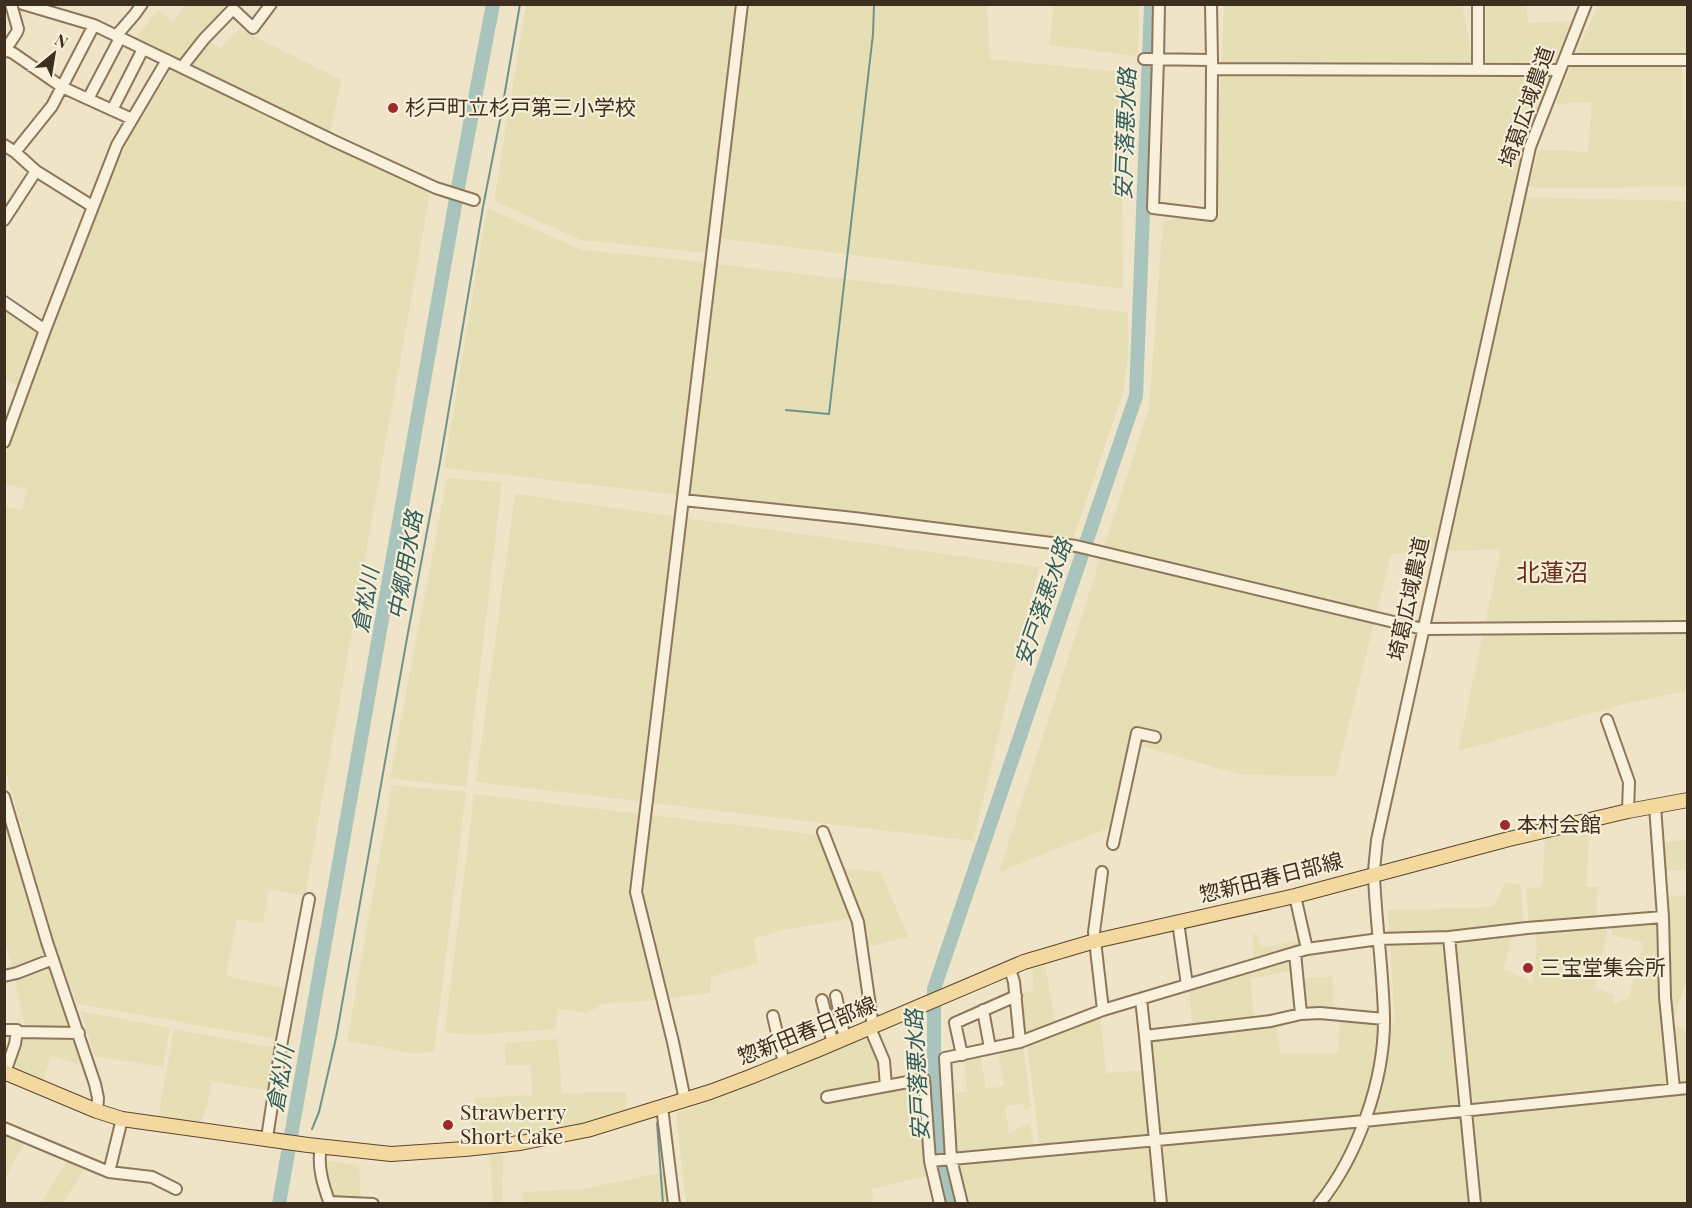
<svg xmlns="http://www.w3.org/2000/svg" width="1692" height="1208" viewBox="0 0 1692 1208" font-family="'Playfair Display','Noto Sans JP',serif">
<rect width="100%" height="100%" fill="#f0e4c8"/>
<path fill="#e6deb5" d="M 184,5 L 222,5 L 228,10 L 203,36 L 220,49 L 240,29 L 342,80 L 329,135 L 134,41 L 158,10 L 173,21 Z
M 526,5 L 987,5 L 990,59 L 1121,72 L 1123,289 L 710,237 L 707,253 L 581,240 L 494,201 Z
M 1054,5 L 1139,5 L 1138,54 L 1136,56 L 1049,45 Z
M 1224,5 L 1462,5 L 1475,73 L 1553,74 L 1523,145 L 1515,197 L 1687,201 L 1687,691 L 1628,703 L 1458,751 L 1501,549 L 1391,554 L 1336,776 L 1242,775 L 1141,746 L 1111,827 L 999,872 L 1149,408 L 1163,222 L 1214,207 Z
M 1486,5 L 1526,5 L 1528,23 L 1571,21 L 1571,23 L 1554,64 L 1486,64 Z
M 1598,5 L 1687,5 L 1687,55 L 1576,54 Z
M 1572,64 L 1682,64 L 1682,120 L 1688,120 L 1687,144 L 1686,152 L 1687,152 L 1687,187 L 1537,188 L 1529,186 L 1539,150 L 1564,150 L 1588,153 L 1592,102 L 1556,104 Z
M 172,67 L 430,193 L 305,896 L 269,889 L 263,924 L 237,919 L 226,976 L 288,989 L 277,1039 L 77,1004 L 55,945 L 5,769 L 5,506 L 22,510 L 27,489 L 5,484 L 4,460 L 96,211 L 131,134 Z
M 487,208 L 582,250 L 706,262 L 679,495 L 444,468 Z
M 717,264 L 1128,312 L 1128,356 L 1123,393 L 1073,539 L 689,497 Z
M 4,308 L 41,332 L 19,387 L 5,378 Z
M 447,478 L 502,482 L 466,787 L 390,778 Z
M 515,494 L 1039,567 L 973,841 L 476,782 Z
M 392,785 L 466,792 L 434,1052 L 412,1053 L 347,1041 Z
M 474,794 L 641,814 L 632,893 L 658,1000 L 603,1004 L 587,1013 L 558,1009 L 556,1029 L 473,1035 L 445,1032 Z
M 4,811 L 29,899 L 83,1065 L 50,1056 L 43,1083 L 10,1067 L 26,1029 L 5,938 Z
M 651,815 L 820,835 L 851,918 L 783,930 L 753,939 L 758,963 L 711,977 L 710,993 L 665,999 L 640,893 Z
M 1590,828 L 1586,887 L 1598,887 L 1595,928 L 1607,927 L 1606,938 L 1595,988 L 1614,994 L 1614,1004 L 1629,998 L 1643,943 L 1612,935 L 1612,926 L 1667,919 L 1666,897 L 1687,895 L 1687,978 L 1673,1024 L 1687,1031 L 1687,1203 L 965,1203 L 955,1163 L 1041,1154 L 1027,1044 L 1023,1038 L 1020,994 L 1034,990 L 1032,970 L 1045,964 L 1057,1031 L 1100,1014 L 1106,1073 L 1153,1070 L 1152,1040 L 1193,1035 L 1189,987 L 1254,967 L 1253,935 L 1257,934 L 1261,948 L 1300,940 L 1302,947 L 1297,950 L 1300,979 L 1333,976 L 1334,1010 L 1303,1010 L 1296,970 L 1251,979 L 1254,1029 L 1276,1027 L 1281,1054 L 1338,1053 L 1339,1019 L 1395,1023 L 1388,910 L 1494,907 L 1505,882 L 1521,885 L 1524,926 L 1517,927 L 1517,937 L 1512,938 L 1504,969 L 1532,982 L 1537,946 L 1534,925 L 1529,925 L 1526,888 L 1542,887 L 1545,840 L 1563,834 Z
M 1687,839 L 1687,870 L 1663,871 L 1662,843 Z
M 842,868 L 881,872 L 908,937 L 865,948 Z
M 80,1011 L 170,1028 L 163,1067 L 95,1056 Z
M 174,1029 L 277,1048 L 271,1091 L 212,1082 L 207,1106 L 201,1123 L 158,1118 Z
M 871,1035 L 881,1061 L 884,1088 L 921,1082 L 924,1163 L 927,1176 L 871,1189 L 874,1203 L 686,1203 L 676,1113 L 749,1086 Z
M 557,1039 L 562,1093 L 626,1092 L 627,1115 L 555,1129 L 469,1141 L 474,1098 L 532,1095 L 531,1065 L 506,1065 L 505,1043 Z
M 1023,1045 L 1031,1106 L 1025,1110 L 1023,1103 L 1005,1107 L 1009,1133 L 1030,1123 L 1034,1151 L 953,1157 L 948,1094 L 967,1091 L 964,1057 L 980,1055 L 986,1089 L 1004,1086 L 998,1051 Z
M 5,1131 L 26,1140 L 5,1178 Z
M 490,1155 L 503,1155 L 502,1203 L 493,1203 Z
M 70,1157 L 86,1166 L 63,1203 L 40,1204 Z
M 321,1160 L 359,1165 L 361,1198 L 331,1196 Z
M 665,1172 L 667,1203 L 522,1203 L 523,1192 L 582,1189 Z"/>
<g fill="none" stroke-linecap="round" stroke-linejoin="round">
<path stroke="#6f938a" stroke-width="2" d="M 786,410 L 829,414 L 873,34 L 874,4
M 657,1123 L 663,1204
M 312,1129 L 319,1112 L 336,1038 L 407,638 L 440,462 L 483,207 L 501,115 L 520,4
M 292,1149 L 301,1151"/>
<path stroke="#a9c4bc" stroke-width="14" d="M 279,1204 L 459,182 L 493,4
M 950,1204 L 943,1174 L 934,1055 L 934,989 L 1136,396 L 1151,4"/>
<g stroke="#8d765c" stroke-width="14">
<path id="minor" d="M 23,4 L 94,25 L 334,141 L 436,188 L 474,200
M 1159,4 L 1158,59 L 1153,208 L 1211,215 L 1212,69
M 1211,4 L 1212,60
M 116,36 L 135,14 L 142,4
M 6,50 L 13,53 L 62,87 L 88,99 L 120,38
M 4,52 L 17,32 L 18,29 L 11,4
M 1144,59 L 1212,60 L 1212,69 L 1560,70
M 1564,60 L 1688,60
M 182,67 L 204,39 L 233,9 L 253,28 L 271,4
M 1478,69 L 1478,4
M 88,99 L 132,119
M 112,110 L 143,49
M 4,145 L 15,152 L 36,171 L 92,206
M 15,152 L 52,106 L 94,25
M 4,220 L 36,171
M 4,302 L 45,330
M 4,442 L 45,330 L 117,145 L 167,60
M 683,500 L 854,518 L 1076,546 L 1423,629 L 1688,627
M 1607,720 L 1629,782 L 1628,811
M 4,797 L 47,942 L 95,1084 L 98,1098 L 97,1111
M 1655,806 L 1663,917 L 1665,997 L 1674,1089
M 823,832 L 858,922 L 873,1027
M 1113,844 L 1137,733 L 1155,737
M 1102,872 L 1094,932 L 1103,1010
M 1295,896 L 1307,949
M 1178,922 L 1187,985
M 1449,937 L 1475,1204
M 1295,953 L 1301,1014
M 1010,969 L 1014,982 L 1020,1042
M 4,976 L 17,973 L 53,959
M 836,996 L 845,1039
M 1141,999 L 1145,1036
M 822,1000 L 833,1044
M 983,1010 L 990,1048
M 773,1016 L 784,1063
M 870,1028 L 884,1061 L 886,1086
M 4,1030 L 17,1030 L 15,1044 L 5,1072
M 17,1032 L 79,1033
M 962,1055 L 955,1023 L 1016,996
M 827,1097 L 924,1079 L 930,1161 L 940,1204
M 685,1100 L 673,1042 L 636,892 L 742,4
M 662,1107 L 674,1204
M 4,1128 L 109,1172 L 152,1177 L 176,1189
M 267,1138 L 281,1046 L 309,899
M 321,1146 C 317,1166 323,1185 330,1204
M 930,1161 L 1364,1121 L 1688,1088
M 109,1172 L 122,1119
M 329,1202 L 373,1204
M 962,1204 L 951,1159 L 945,1058 L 1020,1042 L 1103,1010 L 1307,949 L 1379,939 L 1449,937 L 1527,928 L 1663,917
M 1161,1204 L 1145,1036 L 1271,1021 L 1301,1014 L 1320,1013 L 1384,1019
M 1319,1204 C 1358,1156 1385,1079 1384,1017 C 1383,970 1376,923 1374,876 C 1374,865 1376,852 1377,840 L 1530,147 L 1586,4"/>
</g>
<g stroke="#5b4430" stroke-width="16">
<path id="major" d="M 4,1072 L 97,1111 L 122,1119 L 308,1145 L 391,1154 L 465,1149 L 520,1143 L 587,1130 L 710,1092 L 750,1077 L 817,1050 L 1024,962 L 1095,941 L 1295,896 L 1509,839 L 1628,811 L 1688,800"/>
</g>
<use href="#minor" stroke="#faf1dc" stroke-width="10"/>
<use href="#major" stroke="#f3d9a0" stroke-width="14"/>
</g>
<g fill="#9e2a2b" stroke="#f7eed8" stroke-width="2">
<circle cx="393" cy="108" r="6"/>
<circle cx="1505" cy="825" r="6"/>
<circle cx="1528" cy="968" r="6"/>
<circle cx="448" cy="1125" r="6"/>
</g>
<g text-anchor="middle" stroke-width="4.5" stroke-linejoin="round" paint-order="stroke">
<g font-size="21" fill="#3d2e20" stroke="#f7eed8">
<text transform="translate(1527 107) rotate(-71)" y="7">埼葛広域農道</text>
<text transform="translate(1409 599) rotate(-78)" y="7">埼葛広域農道</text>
<text transform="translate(1271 878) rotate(-14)" y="7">惣新田春日部線</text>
<text transform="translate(807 1031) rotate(-22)" y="7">惣新田春日部線</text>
</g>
<g font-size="21" fill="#3d2e20" stroke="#f7eed8" text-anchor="start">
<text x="405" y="115">杉戸町立杉戸第三小学校</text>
<text x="1517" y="832">本村会館</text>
<text x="1540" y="975">三宝堂集会所</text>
<text x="460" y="1120">Strawberry<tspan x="460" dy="24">Short Cake</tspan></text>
</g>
<g font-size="22" font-style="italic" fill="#2f5d5a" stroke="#f7eed8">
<text transform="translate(1125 134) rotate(-88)" y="8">安戸落悪水路</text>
<text transform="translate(405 565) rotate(-80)" y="8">中郷用水路</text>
<text transform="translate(365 600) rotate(-80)" y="8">倉松川</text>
<text transform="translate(1043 602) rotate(-71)" y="8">安戸落悪水路</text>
<text transform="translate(917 1075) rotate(-93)" y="8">安戸落悪水路</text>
<text transform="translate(280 1079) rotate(-80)" y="8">倉松川</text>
</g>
<g font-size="24" fill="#6b2e1e" stroke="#f7eed8">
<text x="1552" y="581">北蓮沼</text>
</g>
</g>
<rect width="1692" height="1208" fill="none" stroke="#3d2e20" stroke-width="12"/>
<g transform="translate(54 54) rotate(30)" stroke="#f7eed8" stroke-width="4.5" paint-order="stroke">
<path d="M0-4.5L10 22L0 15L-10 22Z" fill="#3d2e20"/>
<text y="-9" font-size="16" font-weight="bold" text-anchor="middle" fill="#3d2e20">N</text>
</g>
</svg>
